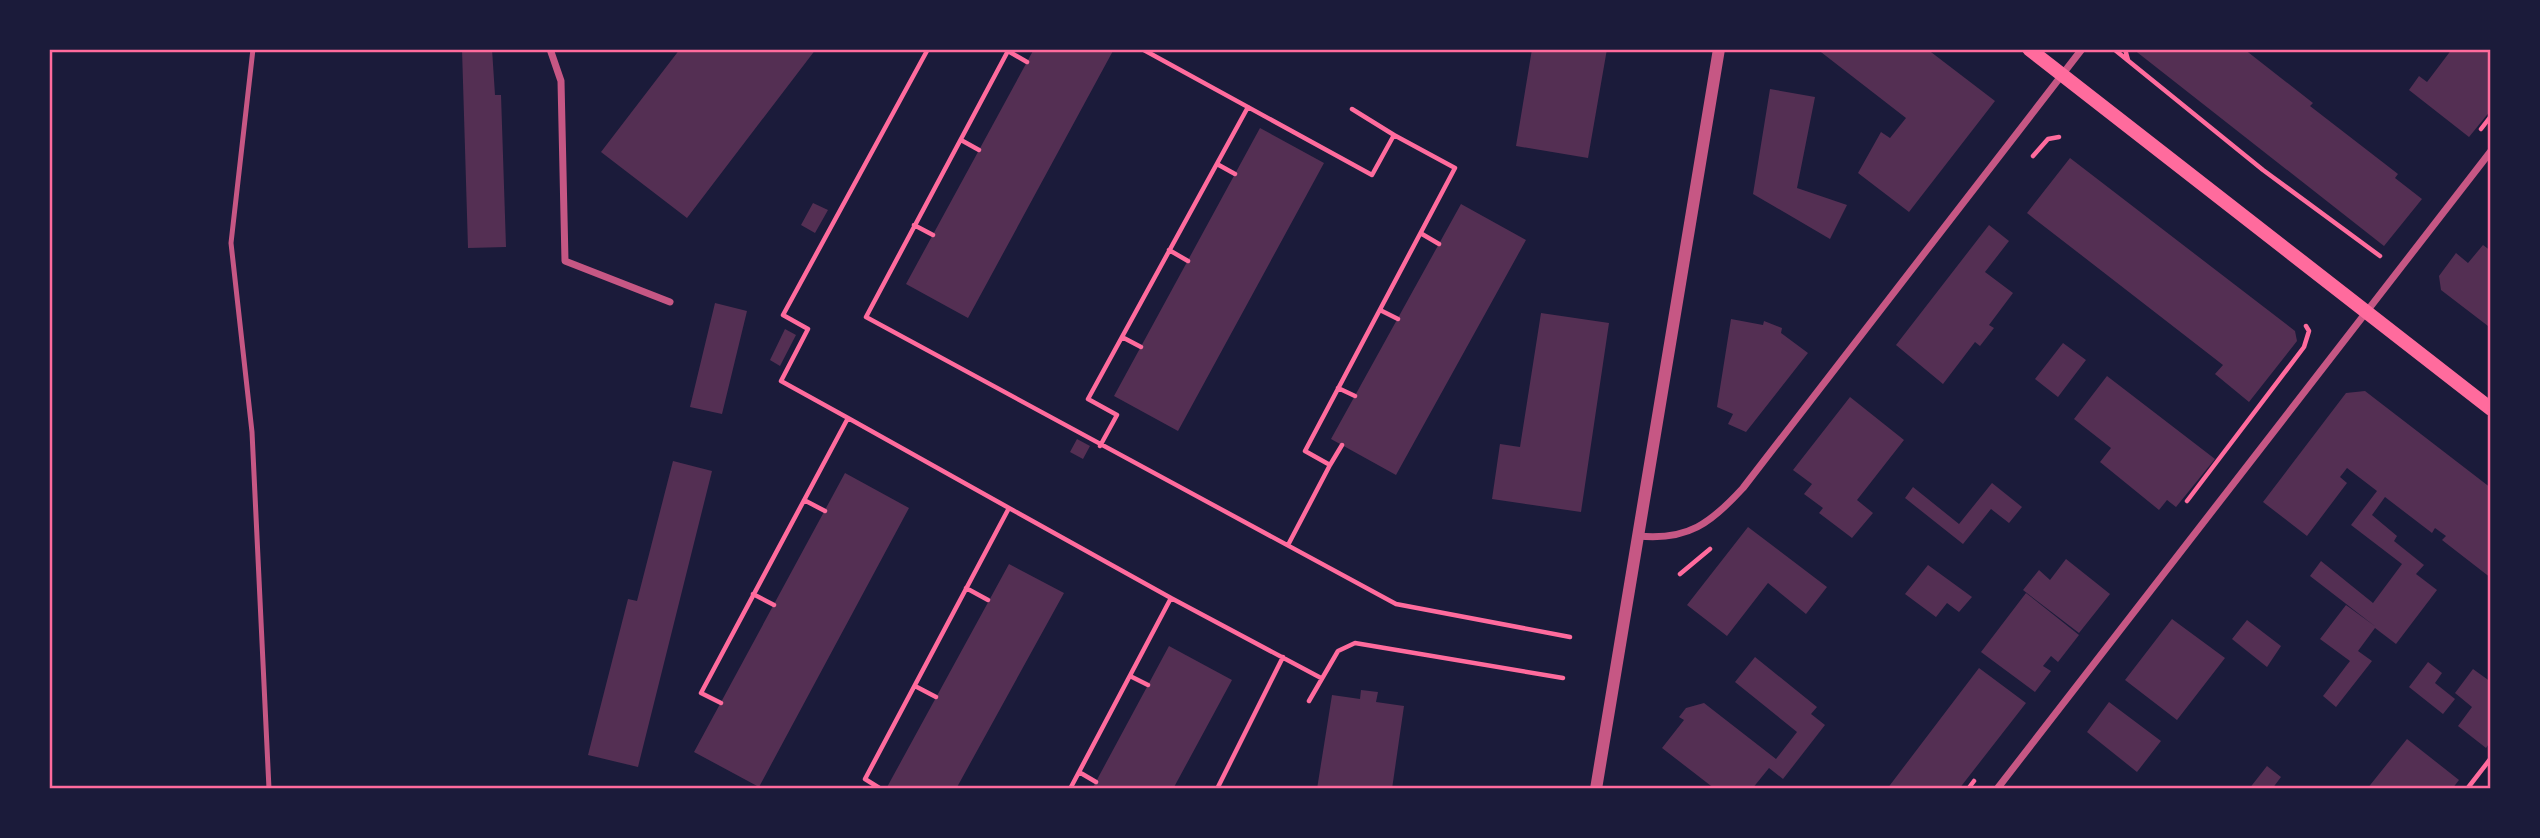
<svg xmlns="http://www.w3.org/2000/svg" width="2540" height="838" viewBox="0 0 2540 838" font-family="'Roboto Condensed',sans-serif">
<rect width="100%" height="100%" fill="#1b1b3a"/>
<path fill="#542f53" d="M 462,49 L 492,49 L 495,95 L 501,95 L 506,247 L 468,248 Z
M 680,49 L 816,49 L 687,218 L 601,152 Z
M 1034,49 L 1114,49 L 968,318 L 906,284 Z
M 1532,49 L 1607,49 L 1588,158 L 1516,146 Z
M 1817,49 L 1927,49 L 1995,101 L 1909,212 L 1858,173 L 1881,132 L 1890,138 L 1906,118 Z
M 2133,49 L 2244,49 L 2313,103 L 2310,106 L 2398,174 L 2395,178 L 2422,199 L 2384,246 Z
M 2452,49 L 2491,49 L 2491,110 L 2469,137 L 2409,90 L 2419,76 L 2427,82 Z
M 1770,89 L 1815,97 L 1797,188 L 1847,205 L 1830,239 L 1753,194 Z
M 1260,128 L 1324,163 L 1178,431 L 1114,396 Z
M 2070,158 L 2295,331 L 2297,341 L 2249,402 L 2215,374 L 2223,365 L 2027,213 Z
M 813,203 L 828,210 L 815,233 L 801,225 Z
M 1461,204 L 1526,240 L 1396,475 L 1331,439 Z
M 1989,225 L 2009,241 L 1985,272 L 2013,293 L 1989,325 L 1994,328 L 1980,346 L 1975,342 L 1943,384 L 1896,345 Z
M 2483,245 L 2491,251 L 2491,323 L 2488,326 L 2441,290 L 2439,276 L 2456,253 L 2468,263 Z
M 715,303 L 747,311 L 722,414 L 690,407 Z
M 1541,313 L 1609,323 L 1581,512 L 1492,499 L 1500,444 L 1520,447 Z
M 1731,319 L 1763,325 L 1764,321 L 1782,328 L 1781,333 L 1808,353 L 1746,432 L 1728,424 L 1733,414 L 1717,407 Z
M 785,329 L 796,335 L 780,366 L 770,360 Z
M 2063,343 L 2086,360 L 2058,397 L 2035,379 Z
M 2107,376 L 2215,459 L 2176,507 L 2167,500 L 2159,510 L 2100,462 L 2111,448 L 2074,419 Z
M 2365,391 L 2491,488 L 2491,578 L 2442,540 L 2446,536 L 2435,528 L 2432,533 L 2385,497 L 2372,515 L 2397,536 L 2394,541 L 2424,565 L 2416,574 L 2437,590 L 2396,644 L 2375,628 L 2358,651 L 2372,661 L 2336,707 L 2323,696 L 2350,661 L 2320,639 L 2346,605 L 2376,627 L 2310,576 L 2321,561 L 2373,603 L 2402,564 L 2351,525 L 2377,491 L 2347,468 L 2340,477 L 2347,483 L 2307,536 L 2263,502 L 2346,393 Z
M 1850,397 L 1904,440 L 1857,500 L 1873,513 L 1852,538 L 1819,513 L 1823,508 L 1804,494 L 1812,484 L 1793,470 Z
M 1077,439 L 1090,446 L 1083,459 L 1070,452 Z
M 673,461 L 712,471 L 638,767 L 588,755 L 628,599 L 637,601 Z
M 845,473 L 909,508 L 759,787 L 694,752 Z
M 1992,483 L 2022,507 L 2009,523 L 1991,509 L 1963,544 L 1905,498 L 1913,487 L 1959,524 Z
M 1748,527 L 1827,587 L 1806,614 L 1768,583 L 1727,636 L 1687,605 Z
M 2066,559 L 2110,594 L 2079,633 L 2023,590 L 2039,570 L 2050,580 Z
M 1009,564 L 1064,593 L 956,789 L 886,789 Z
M 1928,565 L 1972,597 L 1959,612 L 1947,603 L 1936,617 L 1905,594 Z
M 2026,593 L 2079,635 L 2058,662 L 2051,656 L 2043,666 L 2051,671 L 2035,692 L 1981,652 Z
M 2172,619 L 2225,658 L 2177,720 L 2125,680 Z
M 2247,620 L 2281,646 L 2267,667 L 2232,639 Z
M 1169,646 L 1232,680 L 1173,789 L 1092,789 Z
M 1755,657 L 1817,707 L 1811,714 L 1825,725 L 1783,779 L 1769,768 L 1752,789 L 1715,789 L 1662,748 L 1684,720 L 1679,717 L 1686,708 L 1704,703 L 1776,759 L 1797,732 L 1735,682 Z
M 2428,662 L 2442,673 L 2435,683 L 2455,699 L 2443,714 L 2409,687 Z
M 1979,668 L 2026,703 L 1959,789 L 1887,789 Z
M 2473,669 L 2491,682 L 2491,741 L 2486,748 L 2458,726 L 2472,707 L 2455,693 Z
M 1361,690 L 1378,692 L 1376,702 L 1404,706 L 1392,789 L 1317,789 L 1332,695 L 1360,699 Z
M 2109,702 L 2161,741 L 2137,772 L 2087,732 Z
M 2407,739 L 2459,780 L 2452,789 L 2367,789 Z
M 2267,766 L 2281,777 L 2272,789 L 2249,789 Z"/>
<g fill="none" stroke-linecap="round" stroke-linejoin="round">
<path stroke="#ff6b9d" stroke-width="4.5" d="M 1009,49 L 866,317 L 1396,604 L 1570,637
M 1142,49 L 1372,175 L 1394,135 L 1455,168 L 1305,451 L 1330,465 L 1288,545
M 2125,49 L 2128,60
M 2115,50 L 2263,170 L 2380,256
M 1008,51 L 1027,62
M 1352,109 L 1394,135
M 2481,129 L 2491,116
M 961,140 L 979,150
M 2033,156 L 2048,139 L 2059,137
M 1217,164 L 1235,174
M 914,225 L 933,235
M 1422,234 L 1439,244
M 1169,250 L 1188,261
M 1380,310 L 1398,319
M 1122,337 L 1141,347
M 1338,388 L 1355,396
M 848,418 L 781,381 L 808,329 L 783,315 L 928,49
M 1100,446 L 1117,415 L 1088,399 L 1248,107
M 1330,465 L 1342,445
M 804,500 L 825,511
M 2187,501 L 2304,347 L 2309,331 L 2306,326
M 1680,574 L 1710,549
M 966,588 L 988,600
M 753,594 L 774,605
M 1130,676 L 1148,685
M 915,686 L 936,697
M 1309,701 L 1338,651 L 1355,643 L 1563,678
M 721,703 L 701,693 L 848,418 L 1009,508
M 1079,772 L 1096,782
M 881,789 L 865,779 L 1009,508 L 1171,598
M 1070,789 L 1171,598 L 1321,678
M 1217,789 L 1283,657
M 1968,789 L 1974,781
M 2467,789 L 2491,758"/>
<path stroke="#c65784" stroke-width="5" d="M 253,49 L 231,243 L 252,432 L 269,789"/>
<path stroke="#c65784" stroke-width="7" d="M 550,49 L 561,81 L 565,261 L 670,302
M 1638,536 C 1688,541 1711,523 1743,488 L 2082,49
M 1997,789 L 2491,151"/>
<path stroke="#c65784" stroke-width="12" d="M 1596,789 L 1719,49"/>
<path stroke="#ff6b9d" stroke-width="14" d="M 2029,49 L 2491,409"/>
</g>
<rect width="2540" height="838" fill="none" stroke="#1b1b3a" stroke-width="102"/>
<rect x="51" y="51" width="2438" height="736" fill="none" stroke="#ff6b9d" stroke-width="2.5"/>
</svg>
